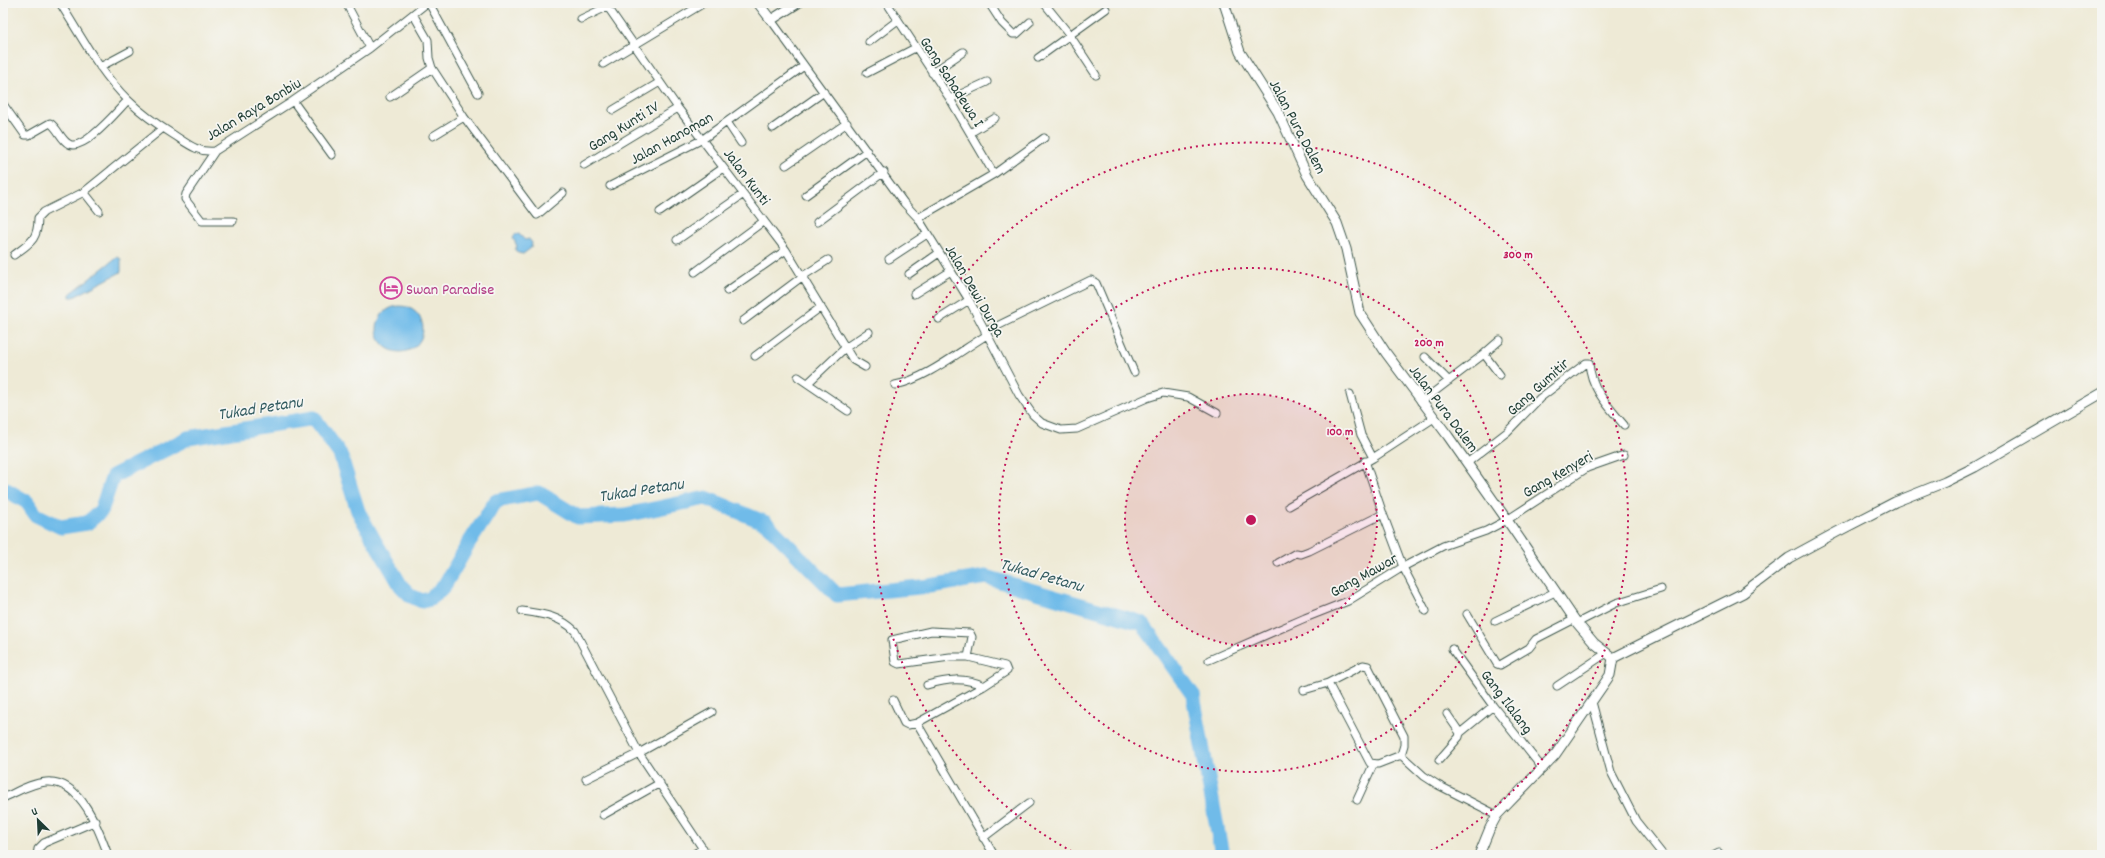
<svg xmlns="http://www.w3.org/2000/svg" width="2105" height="858" viewBox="0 0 2105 858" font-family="Dekko,sans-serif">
<rect width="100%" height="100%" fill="#f6f6f2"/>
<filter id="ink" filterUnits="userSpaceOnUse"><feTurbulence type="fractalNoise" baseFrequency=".025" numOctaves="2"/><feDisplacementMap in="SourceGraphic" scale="8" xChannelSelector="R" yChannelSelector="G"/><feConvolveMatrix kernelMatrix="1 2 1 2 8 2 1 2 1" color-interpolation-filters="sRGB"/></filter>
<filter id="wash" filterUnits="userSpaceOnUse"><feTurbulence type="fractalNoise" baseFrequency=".012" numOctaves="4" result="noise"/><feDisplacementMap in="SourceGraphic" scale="16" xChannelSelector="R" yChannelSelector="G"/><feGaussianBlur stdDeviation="0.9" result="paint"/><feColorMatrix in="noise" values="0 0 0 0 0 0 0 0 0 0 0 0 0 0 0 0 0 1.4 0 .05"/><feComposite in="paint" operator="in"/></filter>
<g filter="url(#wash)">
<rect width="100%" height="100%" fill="#eeead6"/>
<path fill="#70bbe9" stroke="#487c8e" d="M 515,234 L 519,234 L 525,240 L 529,239 L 532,243 L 531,248 L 523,254 L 518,253 L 515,250 L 517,246 L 513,238 Z
M 117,257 L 121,259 L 121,272 L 74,297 L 70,297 L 70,294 Z
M377 329a23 23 0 1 1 46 0a23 23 0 1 1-46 0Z"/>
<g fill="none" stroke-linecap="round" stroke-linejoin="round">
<path stroke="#70bbe9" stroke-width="15" d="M 3,488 L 27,502 L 36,515 L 61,527 L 87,523 L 101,511 L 113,476 L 188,438 L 314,418 L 340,454 L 358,511 L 374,540 L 401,586 L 411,596 L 422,601 L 430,599 L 444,586 L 469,543 L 496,501 L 539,493 L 578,517 L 625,515 L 706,498 L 766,523 L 837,595 L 930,586 L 986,577 L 1142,623 L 1193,695 L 1222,855"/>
</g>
</g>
<g filter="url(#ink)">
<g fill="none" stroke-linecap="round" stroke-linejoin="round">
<g stroke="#3e574c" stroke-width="9">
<path id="minor" d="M 60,3 C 81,36 100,73 128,100 C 141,113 158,125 174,135 C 188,144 198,153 215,151 L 293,101 L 370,48 L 427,3
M 346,3 L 370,48
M 429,3 L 478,93
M 605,3 L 678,108 L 786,250 L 853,360 L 865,367
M 887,3 L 950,99 L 994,174
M 989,3 L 1002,23 L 1013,34 L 1017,34 L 1030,22
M 1044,3 L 1069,34 L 1096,75
M 413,14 L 428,40 L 429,58 L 432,68 L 464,117 L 537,215 L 563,193
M 581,19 L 615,3
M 771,20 L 904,203 L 918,218 L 969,300 L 1019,395 L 1033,415 L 1042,423 L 1061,430 L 1077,429 L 1147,398 L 1163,393 L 1188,397 L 1217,413
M 869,42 L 898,20
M 1038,58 L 1106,9
M 603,64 L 704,3
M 100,67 L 130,51
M 867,73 L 915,48
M 932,73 L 963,52
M 390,97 L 432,68
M 950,99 L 987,82
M 293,101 L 332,155
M 3,104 L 25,135 L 29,135 L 50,123 C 58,128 61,140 69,144 C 84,152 118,110 128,100
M 613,110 L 660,82
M 727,122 L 741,143
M 773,128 L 824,92
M 970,133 L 995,118
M 433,136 L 464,117
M 215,151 L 186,194 L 185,199 L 202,221 L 233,221
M 584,165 L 678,108
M 786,165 L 847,123
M 610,186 L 703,139 L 804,66
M 84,192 L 99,211
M 806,195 L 867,151
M 660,212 L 723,168
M 918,218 L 994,174 L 1044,138
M 817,222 L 884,172
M 677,240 L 742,195
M 14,255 C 30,243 38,240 38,218 L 44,212 L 84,192 L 163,128
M 889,259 L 927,234
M 695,272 L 764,221
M 909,274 L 939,253
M 727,291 L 786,250
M 914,294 L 951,271
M 939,319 L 969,300
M 743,321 L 803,276 L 828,260
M 985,332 L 1091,280 L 1096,283 L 1134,372
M 1484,354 L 1500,375
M 755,356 L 821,307
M 1425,357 L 1449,381
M 798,377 L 848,411
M 808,383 L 845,348 L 869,332
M 895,385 C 926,379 960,351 987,335
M 1350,394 L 1361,435 L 1373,458
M 1421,402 L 1484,354 L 1500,340
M 1467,463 L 1507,432 L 1540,398 L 1586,363 L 1589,363 C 1591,389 1608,406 1624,425
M 1289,506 L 1373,458 L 1434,418
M 1383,514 L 1403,567 L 1426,611
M 1278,563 L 1296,553 L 1301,554 L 1309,551 L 1383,514 L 1365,461
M 522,611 C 543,614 560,616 575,631 L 639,753 L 707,855
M 1467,614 L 1497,664 L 1500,665 L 1529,648 L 1536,639 L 1575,619
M 1495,621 L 1555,592
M 1577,623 L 1616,603 L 1661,589
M 1452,649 L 1493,706 L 1543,769
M 1209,660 L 1305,618 L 1348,601 L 1403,567 L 1443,546 L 1486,531 L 1507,520 L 1587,468 L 1624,455
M 927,685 C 948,679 964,677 984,686
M 1557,686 L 1605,654
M 1304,690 L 1328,683 L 1363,665 L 1368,666 L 1404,736 L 1404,745 L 1401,755 L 1378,764 L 1370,763 L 1328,683
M 893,700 L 904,723 L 908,725 L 917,723 L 994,855
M 1592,702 L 1611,772 L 1636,821 L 1663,855
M 1447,714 L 1460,733
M 917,723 L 984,686 L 1007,671 L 1005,666 L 968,657 L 950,657 L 899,664 L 895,662 L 892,640 L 931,631 L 970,633 L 972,637 L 968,657
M 1401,755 L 1424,776 L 1438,785 L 1497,815
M 1439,760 L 1459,737 L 1460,733 L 1493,706
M 586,779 L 639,753 L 712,712
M 3,798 C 17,792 31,783 46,782 C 81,779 99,830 108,855
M 1357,800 L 1373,765
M 603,815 L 660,783
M 983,838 L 1029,803
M 37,855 L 38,849 L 44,843 L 96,821
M 693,855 L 703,848
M 1715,855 L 1719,853"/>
</g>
<g stroke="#3e574c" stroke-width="11">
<path id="tertiary" d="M 758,3 L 771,20 L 798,3
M 1224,3 L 1240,52 L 1278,112 L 1307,175 L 1337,223 L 1346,249 L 1360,313 L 1386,353 L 1448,436 L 1507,520 L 1577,623 L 1594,643 L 1613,658
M 1613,658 L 1743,593 L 1789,558 L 1837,532 L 1895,502 L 1945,482 L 1975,467 L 2102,393
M 1479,855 L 1490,828 L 1497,815 L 1555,755 L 1606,681 L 1610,675 L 1613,658"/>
</g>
<use href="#minor" stroke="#fff" stroke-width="7"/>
<use href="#tertiary" stroke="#fff" stroke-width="9"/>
</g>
</g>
<circle cx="1251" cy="520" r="126" fill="#c2185b" fill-opacity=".12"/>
<g fill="none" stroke="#c2185b" stroke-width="2" stroke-dasharray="2 4">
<circle cx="1251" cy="520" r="126"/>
<circle cx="1251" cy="520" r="252"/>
<path d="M1077 854A377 377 0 1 1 1425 854"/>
</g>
<defs>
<g id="hotel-ring" transform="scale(1.15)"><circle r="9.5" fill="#f6f6f2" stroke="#d1479c" stroke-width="1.5"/><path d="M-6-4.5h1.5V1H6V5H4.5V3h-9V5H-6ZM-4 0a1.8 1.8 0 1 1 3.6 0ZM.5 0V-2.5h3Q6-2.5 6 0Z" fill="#d1479c"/></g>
</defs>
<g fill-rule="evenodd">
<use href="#hotel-ring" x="391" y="288"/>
</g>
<g text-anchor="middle" stroke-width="3.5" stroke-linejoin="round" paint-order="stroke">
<g font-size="16" fill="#1f3d34" stroke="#f6f6f2">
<text transform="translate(953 81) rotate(57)" y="6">Gang Sahadewa I</text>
<text transform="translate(253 108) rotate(-31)" y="6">Jalan Raya Bonbiu</text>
<text transform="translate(623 125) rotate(-32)" y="6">Gang Kunti IV</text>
<text transform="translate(1299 126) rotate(62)" y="6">Jalan Pura Dalem</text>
<text transform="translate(671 137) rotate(-29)" y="6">Jalan Hanoman</text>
<text transform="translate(748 176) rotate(53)" y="6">Jalan Kunti</text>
<text transform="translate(976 290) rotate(60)" y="6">Jalan Dewi Durga</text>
<text transform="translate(1537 386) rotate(-42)" y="6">Gang Gumitir</text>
<text transform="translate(1445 408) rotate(53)" y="6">Jalan Pura Dalem</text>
<text transform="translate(1557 473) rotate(-30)" y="6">Gang Kenyeri</text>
<text transform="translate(1363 574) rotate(-29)" y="6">Gang Mawar</text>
<text transform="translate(1508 701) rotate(53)" y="6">Gang Ilalang</text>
</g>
<g font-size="16" fill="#b23c85" stroke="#f6f6f2" text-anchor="start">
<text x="406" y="294">Swan Paradise</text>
</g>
<g font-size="17" font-style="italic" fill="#335c61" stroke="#f6f6f2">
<text transform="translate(260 407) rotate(-9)" y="6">Tukad Petanu</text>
<text transform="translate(641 489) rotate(-9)" y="6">Tukad Petanu</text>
<text transform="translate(1042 574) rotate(16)" y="6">Tukad Petanu</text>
</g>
</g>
<circle cx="1251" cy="520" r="6" fill="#c2185b" stroke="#f6f6f2" stroke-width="2"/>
<g font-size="12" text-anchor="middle" font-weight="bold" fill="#c2185b" stroke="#f6f6f2" stroke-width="3.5" stroke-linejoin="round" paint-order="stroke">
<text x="1518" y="258">300 m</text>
<text x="1429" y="346">200 m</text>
<text x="1340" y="435">100 m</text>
</g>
<rect width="2105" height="858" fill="none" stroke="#f6f6f2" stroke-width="16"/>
<g transform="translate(38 820) rotate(336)" stroke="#f6f6f2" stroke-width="3" paint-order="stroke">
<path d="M0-3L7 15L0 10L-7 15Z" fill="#1f3d34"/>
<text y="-6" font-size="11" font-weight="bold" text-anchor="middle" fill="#1f3d34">U</text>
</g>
</svg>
